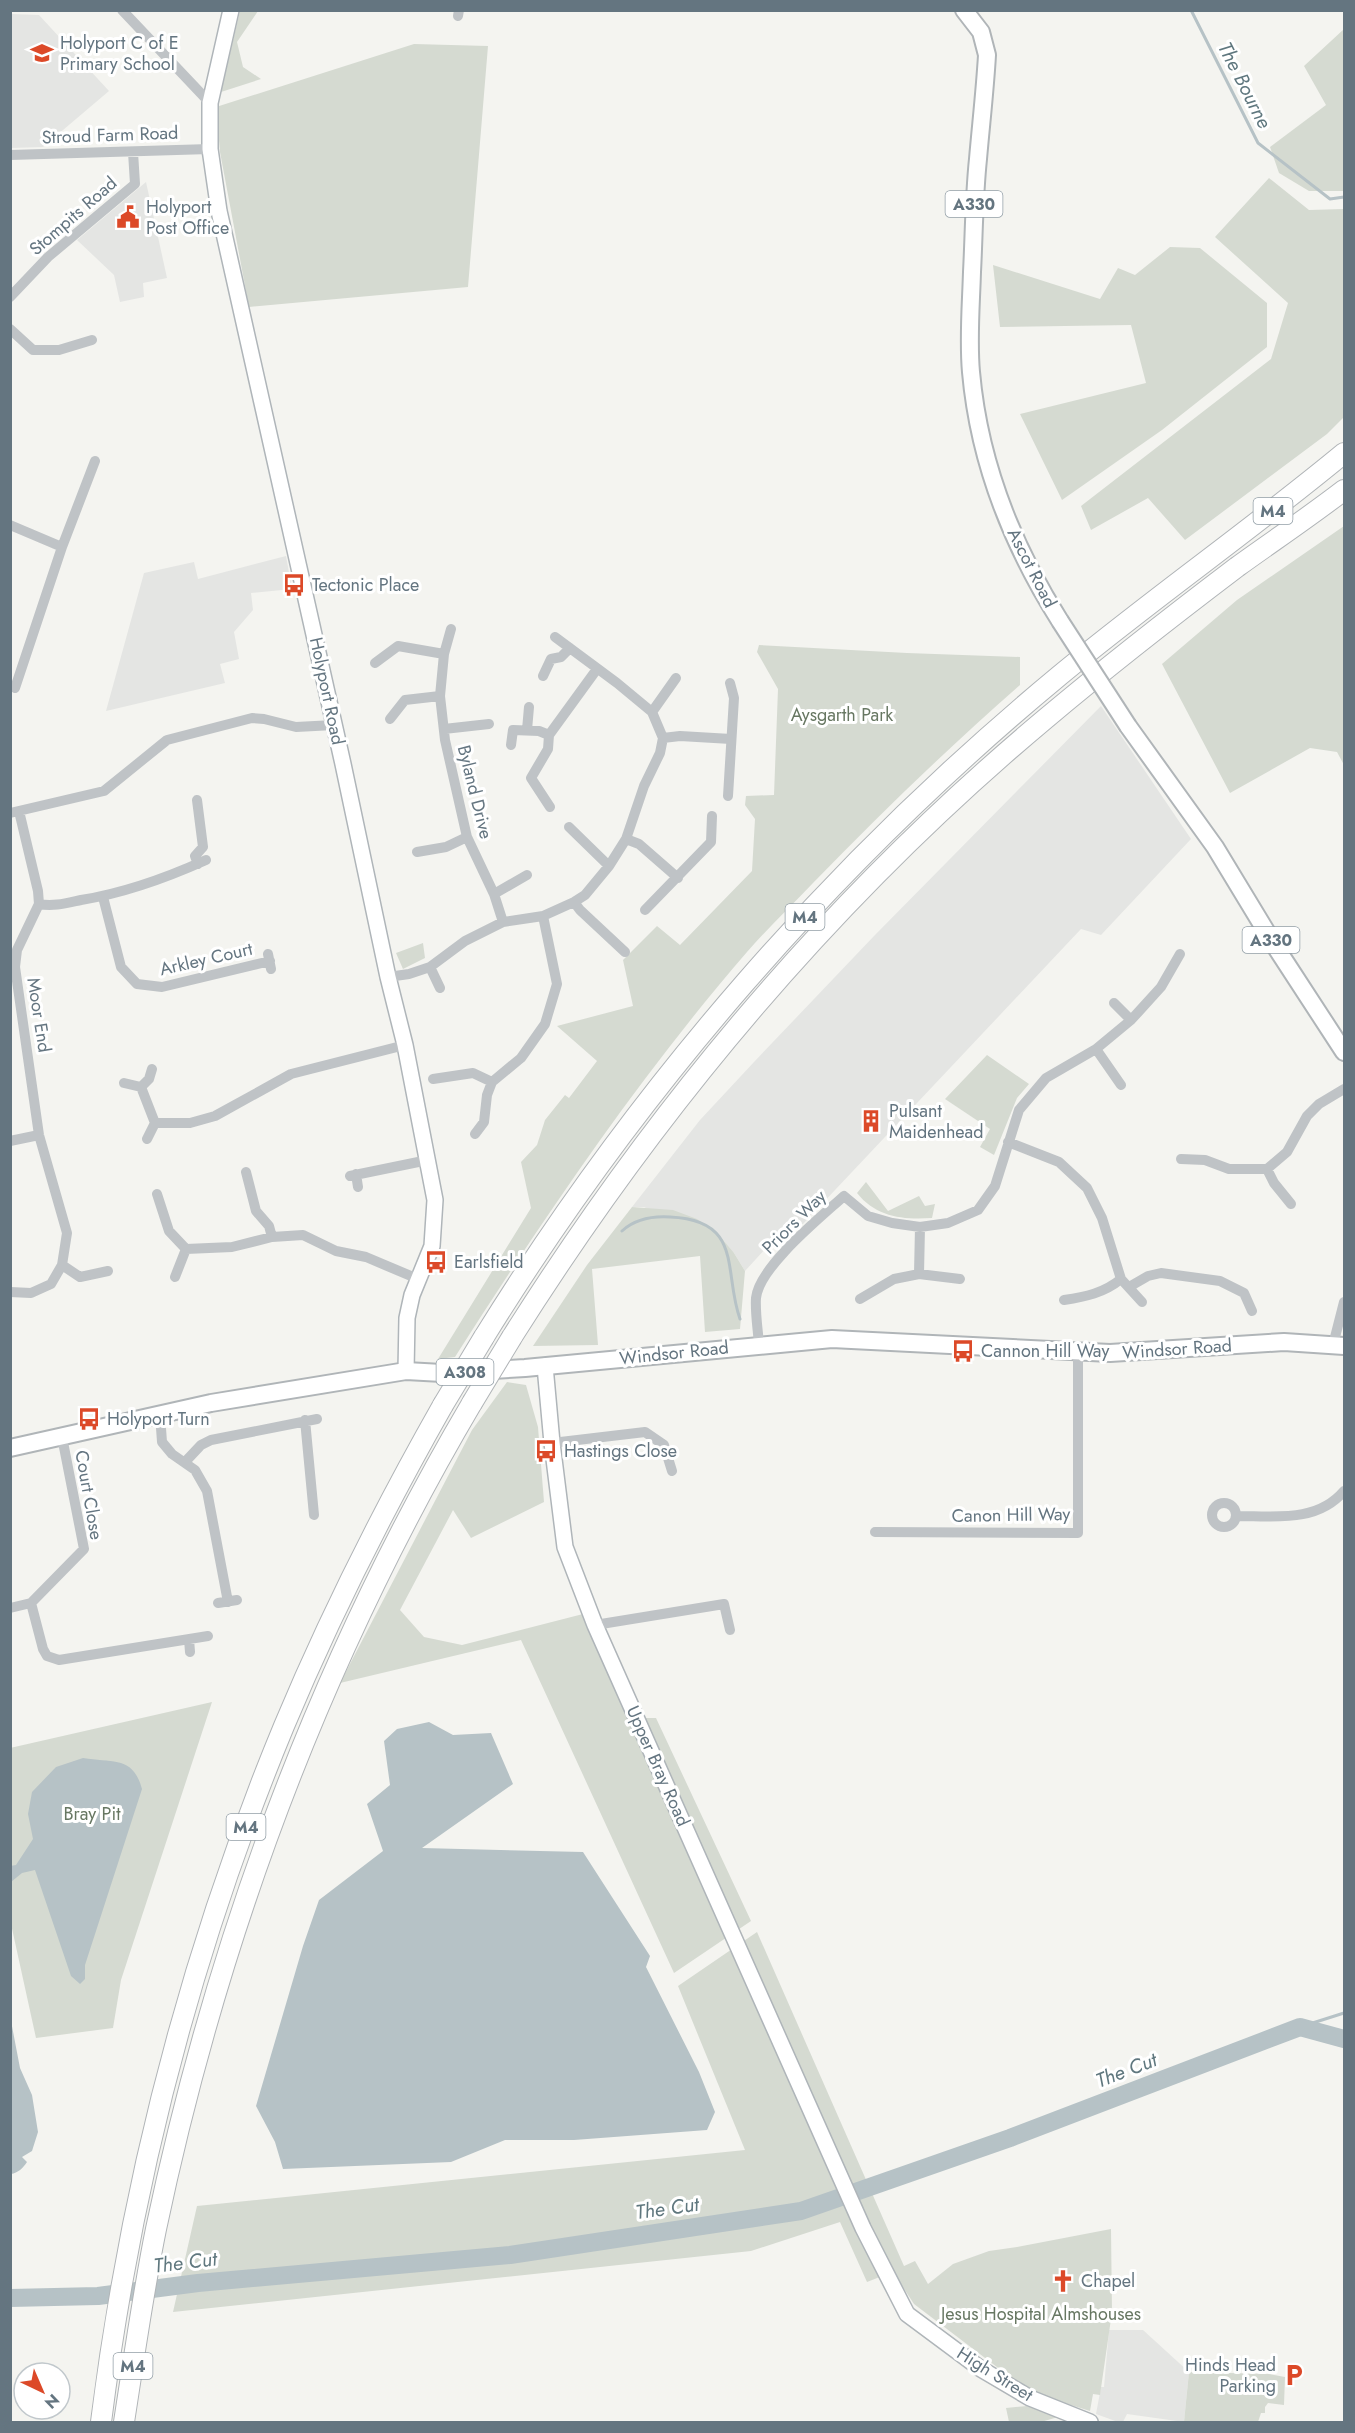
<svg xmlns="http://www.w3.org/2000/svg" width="1355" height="2433" viewBox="0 0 1355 2433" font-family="Jost,sans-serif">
<rect width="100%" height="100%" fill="#f4f4f0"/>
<path fill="#e4e5e3" d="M 11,14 L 39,15 L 109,91 L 43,147 L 11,148 Z
M 146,182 L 167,278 L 143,283 L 144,297 L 120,302 L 114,275 L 77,240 Z
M 286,556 L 292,589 L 251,593 L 253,610 L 234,632 L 239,659 L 220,664 L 225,683 L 106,711 L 144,573 L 194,562 L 198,579 Z
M 1101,706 L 1191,839 L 1101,935 L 1081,929 L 803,1224 L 796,1223 L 772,1248 L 768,1246 L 745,1271 L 734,1253 L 644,1207 L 632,1207 L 700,1120 L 754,1062 L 874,936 Z
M 1109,2330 L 1143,2330 L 1189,2372 L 1184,2422 L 1127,2414 L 1123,2422 L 1118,2422 L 1096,2414 L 1101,2387 L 1104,2387 Z"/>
<path fill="#d5dad1" d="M 240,11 L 258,11 L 237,42 L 243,67 L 261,79 L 221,92 Z
M 1344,29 L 1344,191 L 1309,191 L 1279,173 L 1270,147 L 1326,105 L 1304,66 Z
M 414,44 L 488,46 L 468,287 L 249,307 L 220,152 L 216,107 Z
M 1269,178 L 1309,210 L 1344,209 L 1344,417 L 1327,434 L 1185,540 L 1148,498 L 1091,530 L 1081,506 L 1271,359 L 1288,303 L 1215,237 Z
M 1170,247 L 1200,248 L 1267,303 L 1267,347 L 1162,430 L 1062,500 L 1020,414 L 1146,383 L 1131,325 L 1000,327 L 993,265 L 1100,299 L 1118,268 L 1135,275 Z
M 1344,526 L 1344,765 L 1337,752 L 1310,748 L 1230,793 L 1162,664 L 1237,600 Z
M 759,645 L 907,653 L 1020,657 L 1020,685 C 948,748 879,815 813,883 C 791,906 768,928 747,952 C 638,1078 545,1216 455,1357 L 438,1359 L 531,1208 L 521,1162 L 537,1145 L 545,1120 L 565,1095 L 569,1098 L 597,1061 L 557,1026 L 633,1006 L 623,960 L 657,926 L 680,945 L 752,871 L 755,819 L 745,805 L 746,796 L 774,795 L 778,689 L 757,652 Z
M 423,943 L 425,958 L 403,969 L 396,953 Z
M 987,1055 L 1029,1084 L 1017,1098 L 994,1155 L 980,1147 L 990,1129 L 945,1099 Z
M 866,1182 L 888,1211 L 919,1196 L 925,1206 L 935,1204 L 932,1218 C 903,1220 876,1217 857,1193 Z
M 632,1207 L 673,1210 L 697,1219 L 717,1233 L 734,1253 L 745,1271 L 740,1329 L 705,1332 L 700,1256 L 592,1269 L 598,1345 L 533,1346 L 587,1265 Z
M 507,1382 L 526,1385 L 538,1427 L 544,1502 L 471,1538 L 453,1510 L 400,1610 L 424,1637 L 462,1645 L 583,1614 L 629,1718 L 656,1718 L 751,1921 L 674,1973 L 521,1640 L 340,1683 L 472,1430 Z
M 212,1702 L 121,1980 L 113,2028 L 36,2038 L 11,1924 L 10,1748 Z
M 757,1932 L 904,2266 L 915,2261 L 928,2284 L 953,2264 L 989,2251 L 1017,2247 L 1111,2229 L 1112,2312 L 1100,2395 L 1093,2394 L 1090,2411 L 1030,2392 L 914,2304 L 893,2272 L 895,2271 L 867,2282 L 840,2222 L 751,2251 L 173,2312 L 197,2206 L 745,2150 L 678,1986 Z
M 1189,2372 L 1269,2374 L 1285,2377 L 1284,2405 L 1268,2403 L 1265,2407 L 1265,2413 L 1261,2413 L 1258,2422 L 1184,2422 Z
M 1027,2406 L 1058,2417 L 1041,2422 L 1009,2422 L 1006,2408 Z"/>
<path fill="#b6c2c6" d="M 429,1722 L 453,1735 L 491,1733 L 513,1784 L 422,1848 L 583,1852 L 650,1956 L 646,1967 L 699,2072 L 715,2112 L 707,2130 L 574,2140 L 505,2140 L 451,2162 L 283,2169 L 275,2142 L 256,2106 L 303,1946 L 319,1900 L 383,1851 L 367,1804 L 390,1785 L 384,1741 L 397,1729 Z
M 83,1758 C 114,1763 133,1756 142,1789 L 85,1965 L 85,1979 L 80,1984 L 71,1976 L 35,1870 L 22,1873 L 11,1882 L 10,1866 L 16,1865 L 33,1839 L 28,1814 L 32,1792 L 56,1767 Z
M 11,2021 L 20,2068 L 32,2095 L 38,2132 L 32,2151 L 22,2157 L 27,2162 C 23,2168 18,2173 11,2174 Z"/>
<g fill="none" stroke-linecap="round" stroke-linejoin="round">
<path stroke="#b6c2c6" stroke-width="3" d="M 1191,10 L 1258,143 L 1330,199 L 1344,197
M 622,1231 C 635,1219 653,1216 670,1217 C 744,1220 723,1272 740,1319
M 1300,2027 L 1344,2013"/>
<path stroke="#b6c2c6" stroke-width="18" d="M 10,2298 L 98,2296 L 198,2283 L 510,2255 L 801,2211 L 1010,2138 L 1300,2027 L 1344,2039"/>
<g stroke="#afb5b9" stroke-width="18">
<path id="secondary" d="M 231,10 L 210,103 L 210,149 L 219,211 L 343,764 L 388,977 L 405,1045 L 435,1200 L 432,1246 L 412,1295 L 407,1318 L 406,1371
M 545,1366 L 552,1443 L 565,1547 L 595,1625 L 863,2228 L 907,2314 L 981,2369 L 1030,2398 L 1090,2422"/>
</g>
<g stroke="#b0b5b8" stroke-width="20">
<path id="primary" d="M 964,10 L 981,32 L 987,55 C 985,90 981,124 978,159 C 974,197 974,234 972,272 C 971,306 968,339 971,372 C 979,462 1012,545 1060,621
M 1128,726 L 1215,847 L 1275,946 L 1344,1052
M 10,1448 L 211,1403 L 406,1371 L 442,1373 L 525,1368 L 832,1339 L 1110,1353 L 1284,1342 L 1344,1346"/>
</g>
<g stroke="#b0b4b7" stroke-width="22">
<path id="highway" d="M 484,1337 C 638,1088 833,863 1059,676 C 1152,599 1251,530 1344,453
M 512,1337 C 657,1107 835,895 1044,720 C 1107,667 1171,617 1237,567 C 1273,541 1309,517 1344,490
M 101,2422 C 131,2184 192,1948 284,1726 C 330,1616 384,1509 443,1405
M 124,2422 C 134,2358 143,2293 156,2229 C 217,1939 321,1659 472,1403"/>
</g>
<path stroke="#bfc3c6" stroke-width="10" d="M 122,10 L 210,103
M 458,16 L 459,10
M 10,155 L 210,149
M 10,297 L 48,257 L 135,184 L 133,152
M 10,329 L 33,350 L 59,350 L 92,340
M 10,525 L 62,547
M 451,629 L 444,654 L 440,696 L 445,740 L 467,837 L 494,894 L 503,922
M 375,663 L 398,646 L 444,654
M 543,676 L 551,659 L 561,657 L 570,648
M 15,688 L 62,547 L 95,461
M 652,712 L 676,678
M 390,719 L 405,700 L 440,696
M 444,729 L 489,724
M 527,730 L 529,707
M 663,738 L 680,736 L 731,739
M 511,745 L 513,730 L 539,731 L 549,735
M 728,796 L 734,698 L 730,683
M 197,800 L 203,847 L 195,856 L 198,864
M 550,807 L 531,778 L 548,749 L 549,735 L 597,669
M 10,813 L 104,791 L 167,740 L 252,718 L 264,719 L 296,727 L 334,725
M 569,827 L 609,866
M 626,839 L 639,844 L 678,878
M 417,852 L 446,847 L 467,837
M 494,894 L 527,875
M 103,897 L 121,967 L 137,984 L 162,987 L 270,961
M 574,902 L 580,910 L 625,952
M 39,904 C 53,907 67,903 81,900 C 125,893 166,878 206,860
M 645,910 L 711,842 L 712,816
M 268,954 L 271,969
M 430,967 L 440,988
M 388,977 L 409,974 L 430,967 L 465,941 L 503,922 L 543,916 L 574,902 L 585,895 L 609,866 L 626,839 L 644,786 L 660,753 L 663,738 L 652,712 L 617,683 L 555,637
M 1114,1003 L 1131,1020
M 1096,1049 L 1121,1085
M 433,1079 L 473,1073 L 492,1082
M 124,1083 L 141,1087 L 149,1079 L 152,1069
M 141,1087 L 155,1123 L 147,1139
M 155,1123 L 190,1123 L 215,1116 L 291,1074 L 405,1045
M 475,1134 L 484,1122 L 487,1095 L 492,1082 L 521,1058 L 545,1024 L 557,984 L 543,916
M 10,1141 L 39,1135
M 1008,1142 L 1059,1162 L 1087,1188 L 1102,1218 L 1121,1279 L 1142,1302
M 1181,1159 L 1205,1160 L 1229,1169 L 1267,1169 L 1287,1152 L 1307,1116 L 1319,1104 L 1344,1089
M 1267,1169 L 1274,1183 L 1291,1204
M 246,1172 L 256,1211 L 269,1226 L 272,1237
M 356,1174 L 358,1187
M 350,1176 L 428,1160
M 157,1194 L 169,1231 L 186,1249 L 175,1277
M 186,1249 L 232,1247 L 272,1237 L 303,1235 L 336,1251 L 366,1257 L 418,1279
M 62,1265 L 80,1277 L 108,1271
M 919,1274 L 920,1227
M 1129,1287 L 1148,1276 L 1161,1273 L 1220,1281 L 1244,1293 L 1252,1311
M 10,1292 L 31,1293 L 51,1284 L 62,1265 L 67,1233 L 39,1135 L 15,967 L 17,950 L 39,904 L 38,891 L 19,811
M 860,1299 L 894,1279 L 919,1274 L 960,1279
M 1064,1300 C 1085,1297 1104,1293 1121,1279
M 759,1345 C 758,1330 755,1313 756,1298 C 759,1267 821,1217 844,1196 L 868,1216 L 892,1223 L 920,1227 L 948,1223 L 978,1210 L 995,1186 L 1019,1110 L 1046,1078 L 1096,1049 L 1131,1020 L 1161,987 L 1180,954
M 1333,1345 L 1344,1302
M 160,1414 L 162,1442 L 172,1454 L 195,1470 L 207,1491 L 228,1602
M 305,1420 L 314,1515
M 62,1437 L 84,1549 L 31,1603 L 43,1649 L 47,1656 L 59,1660 L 208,1636
M 552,1443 L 645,1432 L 664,1445 L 672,1471
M 185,1462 L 201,1445 L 211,1440 L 317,1419
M1212 1515a12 12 0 1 1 24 0a12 12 0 1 1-24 0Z
M 1236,1516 C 1274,1516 1317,1523 1344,1491
M 875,1532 L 1078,1533 L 1078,1352
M 218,1603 L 237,1600
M 10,1608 L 31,1603
M 595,1625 L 724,1604 L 730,1630
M 189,1639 L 190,1652"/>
<use href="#secondary" stroke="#fff" stroke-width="15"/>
<use href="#primary" stroke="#fff" stroke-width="16"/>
<use href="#highway" stroke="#fff" stroke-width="20"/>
<g stroke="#b0b5b8" stroke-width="20" stroke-linecap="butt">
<path id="primary-bridge" d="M 1060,621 L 1128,726"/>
</g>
<g stroke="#b0b4b7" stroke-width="22" stroke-linecap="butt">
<path id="highway-bridge" d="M 472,1403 L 512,1337
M 443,1405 L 484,1337"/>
</g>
<use href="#primary-bridge" stroke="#fff" stroke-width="16"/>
<use href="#highway-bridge" stroke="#fff" stroke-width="20"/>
</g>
<defs>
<g id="school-bare" transform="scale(1.8)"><path d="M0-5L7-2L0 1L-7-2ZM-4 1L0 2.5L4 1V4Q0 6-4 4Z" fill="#dc4928" stroke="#fff" stroke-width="2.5" paint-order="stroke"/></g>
<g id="civic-bare" transform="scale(1.8)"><path d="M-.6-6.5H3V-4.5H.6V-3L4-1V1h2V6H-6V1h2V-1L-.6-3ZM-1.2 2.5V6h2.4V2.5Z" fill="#dc4928" stroke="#fff" stroke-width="2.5" paint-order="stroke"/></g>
<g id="bus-bare" transform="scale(1.8)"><path d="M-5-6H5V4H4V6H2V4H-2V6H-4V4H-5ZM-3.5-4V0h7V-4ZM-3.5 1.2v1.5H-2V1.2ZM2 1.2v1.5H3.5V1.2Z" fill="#dc4928" stroke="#fff" stroke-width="2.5" paint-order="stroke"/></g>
<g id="building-bare" transform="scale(1.8)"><path d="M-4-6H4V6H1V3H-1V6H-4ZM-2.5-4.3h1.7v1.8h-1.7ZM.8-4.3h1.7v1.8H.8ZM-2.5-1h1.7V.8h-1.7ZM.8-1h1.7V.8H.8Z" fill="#dc4928" stroke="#fff" stroke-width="2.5" paint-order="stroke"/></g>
<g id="church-bare" transform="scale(1.8)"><path d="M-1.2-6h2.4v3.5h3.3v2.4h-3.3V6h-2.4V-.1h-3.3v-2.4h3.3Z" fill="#dc4928" stroke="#fff" stroke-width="2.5" paint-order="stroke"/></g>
<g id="parking-bare" transform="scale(1.8)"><path d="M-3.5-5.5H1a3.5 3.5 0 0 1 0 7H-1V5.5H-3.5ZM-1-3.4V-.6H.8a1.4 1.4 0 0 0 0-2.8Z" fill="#dc4928" stroke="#fff" stroke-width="2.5" paint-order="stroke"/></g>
</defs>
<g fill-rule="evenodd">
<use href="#school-bare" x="42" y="53"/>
<use href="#civic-bare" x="128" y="217"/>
<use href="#bus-bare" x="294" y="585"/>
<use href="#building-bare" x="871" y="1121"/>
<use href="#bus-bare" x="436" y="1262"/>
<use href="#bus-bare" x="963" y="1351"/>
<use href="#bus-bare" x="89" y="1419"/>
<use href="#bus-bare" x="546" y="1451"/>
<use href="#church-bare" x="1063" y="2281"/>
<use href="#parking-bare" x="1294" y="2375"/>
</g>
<g text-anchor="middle" stroke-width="6" stroke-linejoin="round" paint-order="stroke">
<g fill="#fff" stroke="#929ea6" stroke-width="1.5">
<rect x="945.5" y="191" width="57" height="26" rx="4.5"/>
<rect x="1253.5" y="498" width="39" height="26" rx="4.5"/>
<rect x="785.5" y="904" width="39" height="26" rx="4.5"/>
<rect x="1242.5" y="927" width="57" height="26" rx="4.5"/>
<rect x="436.5" y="1359" width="57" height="26" rx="4.5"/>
<rect x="226.5" y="1814" width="39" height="26" rx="4.5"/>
<rect x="113.5" y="2353" width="39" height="26" rx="4.5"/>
</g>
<g font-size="16" font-weight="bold" fill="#647580">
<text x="974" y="210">A330</text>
<text x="1273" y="517">M4</text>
<text x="805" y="923">M4</text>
<text x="1271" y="946">A330</text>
<text x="465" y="1378">A308</text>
<text x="246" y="1833">M4</text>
<text x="133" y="2372">M4</text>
</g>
<g font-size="18" fill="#647580" stroke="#fff" text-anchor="start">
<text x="60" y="49">Holyport C of E<tspan x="60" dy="21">Primary School</tspan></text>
<text x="146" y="213">Holyport<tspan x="146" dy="21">Post Office</tspan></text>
<text x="312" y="591">Tectonic Place</text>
<text x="889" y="1117">Pulsant<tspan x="889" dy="21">Maidenhead</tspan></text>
<text x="454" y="1268">Earlsfield</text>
<text x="981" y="1357">Cannon Hill Way</text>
<text x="107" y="1425">Holyport Turn</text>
<text x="564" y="1457">Hastings Close</text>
<text x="1081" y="2287">Chapel</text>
<text x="1276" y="2371" text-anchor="end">Hinds Head<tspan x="1276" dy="21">Parking</tspan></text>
</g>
<g font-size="18" fill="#647580" stroke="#fff">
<text transform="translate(110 135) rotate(-2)" y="6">Stroud Farm Road</text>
<text transform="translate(73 216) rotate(-41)" y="6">Stompits Road</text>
<text transform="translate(1032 568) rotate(63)" y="6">Ascot Road</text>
<text transform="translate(327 691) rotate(78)" y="6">Holyport Road</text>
<text transform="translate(475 792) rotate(76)" y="6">Byland Drive</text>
<text transform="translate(206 959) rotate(-13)" y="6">Arkley Court</text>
<text transform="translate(39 1015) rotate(81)" y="6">Moor End</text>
<text transform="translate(794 1222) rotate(-45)" y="6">Priors Way</text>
<text transform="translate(1177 1349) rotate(-4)" y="6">Windsor Road</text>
<text transform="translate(674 1353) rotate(-6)" y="6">Windsor Road</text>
<text transform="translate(89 1495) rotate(80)" y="6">Court Close</text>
<text transform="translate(1011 1515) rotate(-1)" y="6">Canon Hill Way</text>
<text transform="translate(658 1766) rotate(66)" y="6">Upper Bray Road</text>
<text transform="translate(995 2374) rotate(32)" y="6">High Street</text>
</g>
<g font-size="18" fill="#677762" stroke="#fff">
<text x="842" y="721">Aysgarth Park</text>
<text x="92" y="1820">Bray Pit</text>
<text x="1041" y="2320">Jesus Hospital Almshouses</text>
</g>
<g font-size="20" font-style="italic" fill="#5f777e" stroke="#fff">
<text transform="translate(1245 85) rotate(63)" y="7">The Bourne</text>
<text transform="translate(1126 2070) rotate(-21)" y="7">The Cut</text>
<text transform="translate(667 2208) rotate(-8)" y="7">The Cut</text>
<text transform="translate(185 2262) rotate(-7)" y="7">The Cut</text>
</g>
</g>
<rect width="1355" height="2433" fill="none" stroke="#647580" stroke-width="24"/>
<g transform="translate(42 2391) rotate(136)"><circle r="28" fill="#ffffff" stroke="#c1c8cc" stroke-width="1.5"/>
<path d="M0-4.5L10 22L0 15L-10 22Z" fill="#dc4928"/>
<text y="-9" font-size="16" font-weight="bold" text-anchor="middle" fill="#647580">N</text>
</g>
</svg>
